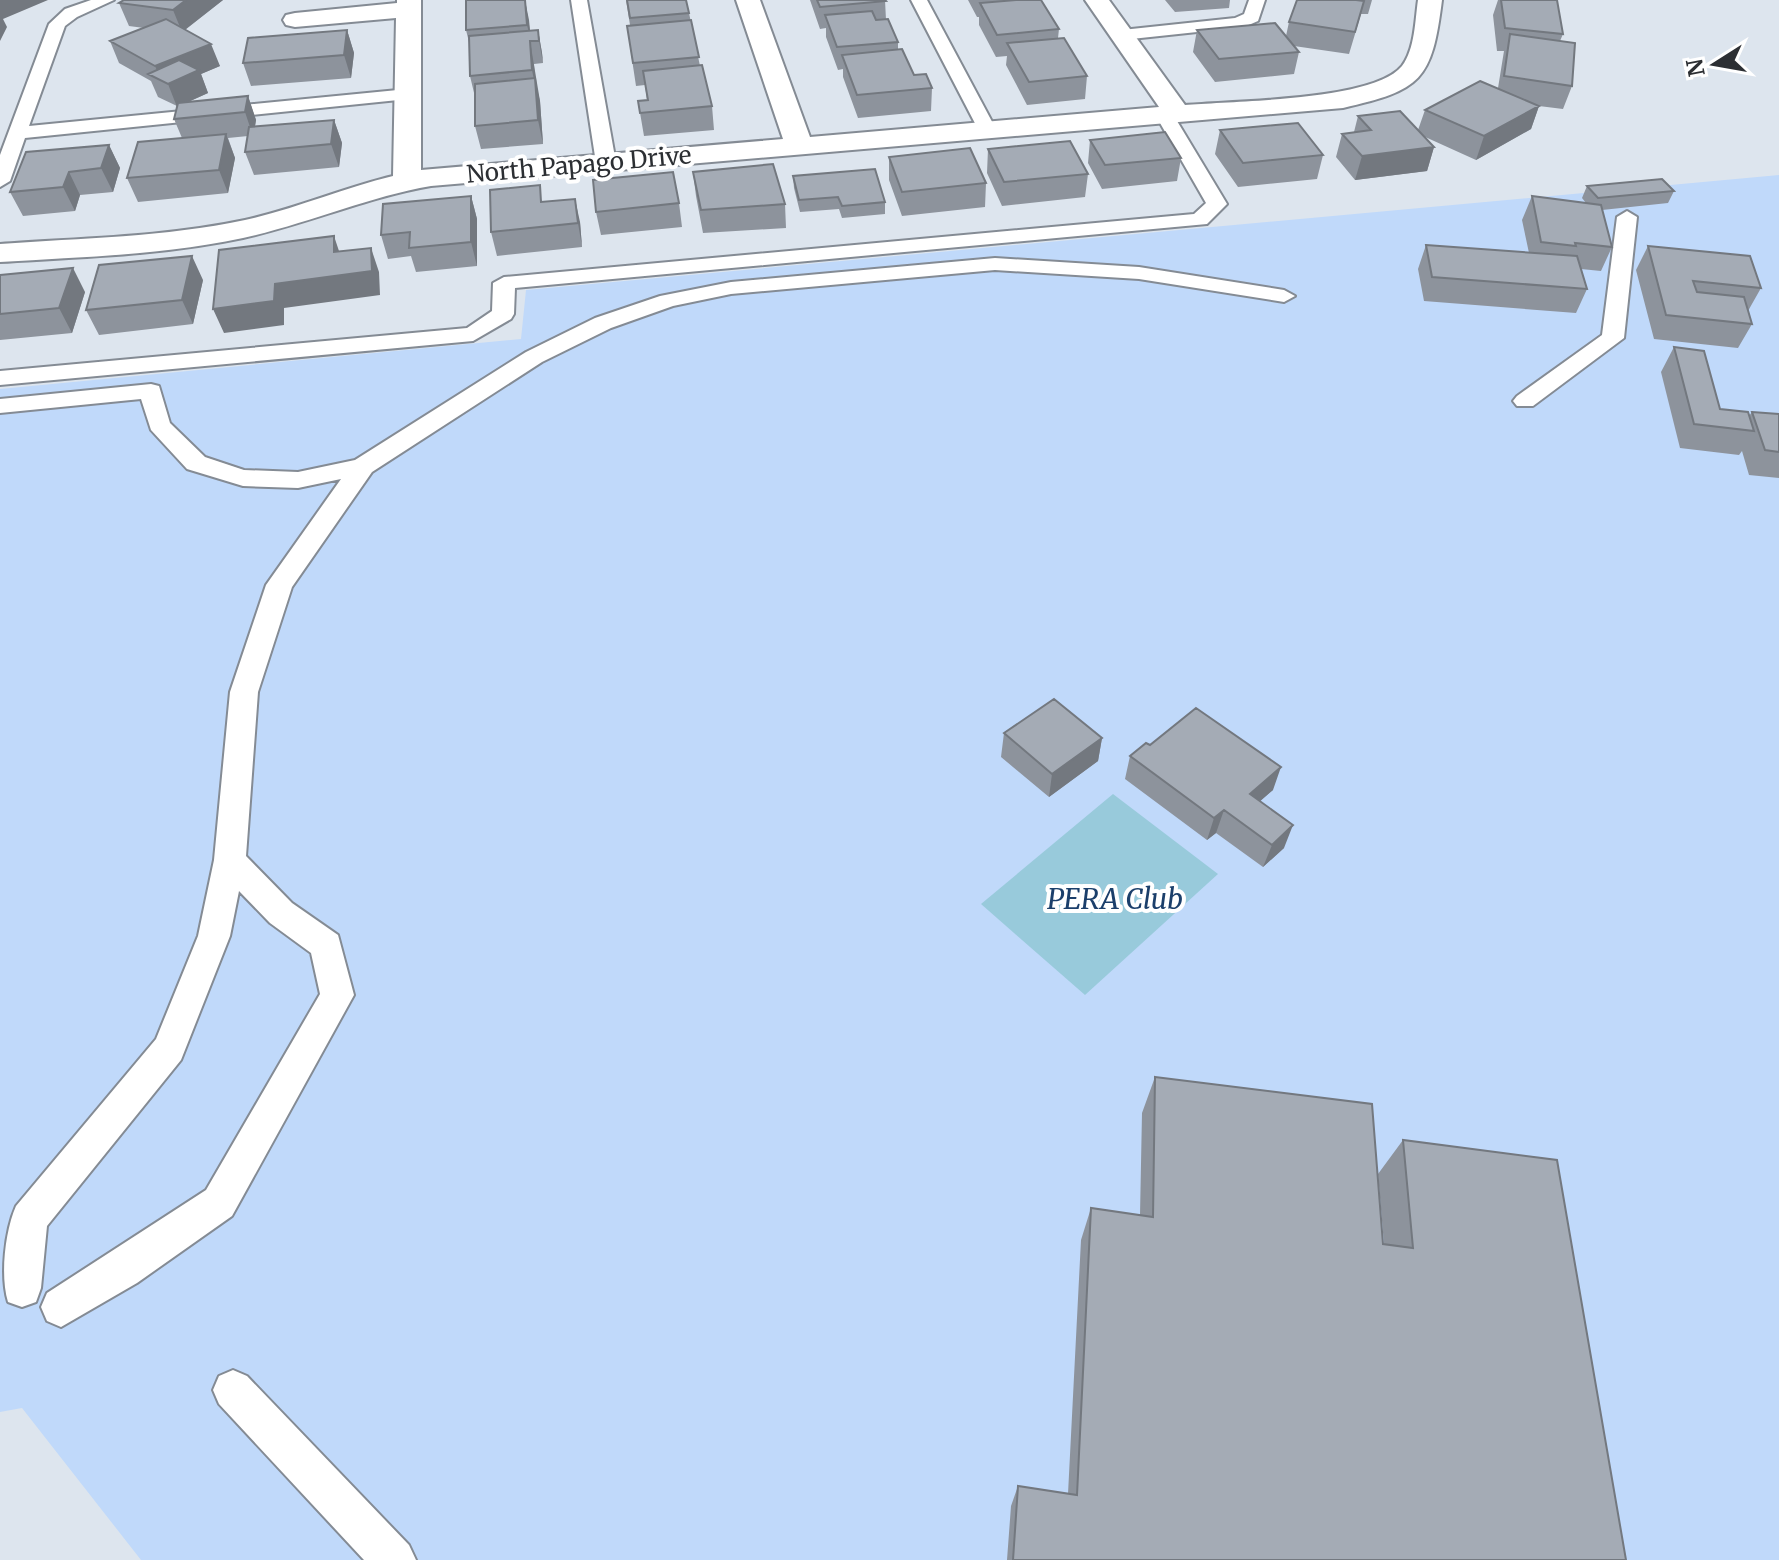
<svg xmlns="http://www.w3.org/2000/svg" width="1779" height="1560" viewBox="0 0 1779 1560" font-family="Merriweather,serif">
<rect width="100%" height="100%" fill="#dde5ee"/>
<path fill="#c0d9fa" d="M 1779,175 L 1779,1560 L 141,1560 L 22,1408 L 0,1412 L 0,389 L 521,339 L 526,290 Z"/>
<path fill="#98cadb" d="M 1113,794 L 1218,874 L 1085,995 L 981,904 Z"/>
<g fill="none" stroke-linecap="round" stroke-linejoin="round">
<g stroke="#848b94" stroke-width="4">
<path id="service" d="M 91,0 L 114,0 L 77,17 L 65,26 L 29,126 L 408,89 L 417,94 L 408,99 L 25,138 L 10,181 L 0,187 L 0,155 L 49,24 L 65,9 Z
M 571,0 L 587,0 L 616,163 L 606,169 L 596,163 Z
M 911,0 L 927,0 L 997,131 L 995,135 L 988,137 L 979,131 Z
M 1249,0 L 1265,0 L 1258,21 L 1244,27 L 1122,40 L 1113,35 L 1122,30 L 1235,18 L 1244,14 Z
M 1165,110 L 1174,116 L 1227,204 L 1207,224 L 515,288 L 514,314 L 511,319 L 473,341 L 0,385 L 0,371 L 467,328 L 492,311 L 493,283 L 504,277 L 1194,214 L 1206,203 L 1156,116 Z
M 1627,211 L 1637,217 L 1624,338 L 1533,406 L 1517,406 L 1513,401 L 1517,396 L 1602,335 L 1617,217 Z
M 995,258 L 1139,267 L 1284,290 L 1295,296 L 1284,302 L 1139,279 L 995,270 L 731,294 L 673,306 L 611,328 L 542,362 L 372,472 L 292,587 L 258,692 L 246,856 L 292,903 L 338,935 L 354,995 L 232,1216 L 137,1283 L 61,1327 L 47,1321 L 41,1307 L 47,1293 L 206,1190 L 320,994 L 311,953 L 270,923 L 239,891 L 230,936 L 181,1060 L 47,1226 L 41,1288 L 36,1302 L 22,1307 L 8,1302 C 0,1276 5,1231 16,1206 L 156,1039 L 198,936 L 214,860 L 230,692 L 266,585 L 341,479 L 298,488 L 243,486 L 187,469 L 151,430 L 141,399 L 0,413 L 0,399 L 151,384 L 159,386 L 170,423 L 205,457 L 244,470 L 298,472 L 355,460 L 526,352 L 595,318 L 660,296 L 731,282 Z
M 233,1370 L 247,1376 L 409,1545 L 416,1560 L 364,1560 L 219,1404 L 213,1390 L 219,1376 Z"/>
</g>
<g stroke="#848b94" stroke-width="4">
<path id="minor" d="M 397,0 L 421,0 L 421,170 L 783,139 L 736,0 L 760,0 L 810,137 L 1159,107 L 1085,0 L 1109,0 L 1185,105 C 1231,101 1374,101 1402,66 C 1415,49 1415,20 1418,0 L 1442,0 C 1432,81 1421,90 1343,108 L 431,186 C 367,197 307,224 243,238 C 163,255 81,257 0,262 L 0,244 C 82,238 165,237 245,220 C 295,209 343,188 393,176 L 396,18 L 295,27 L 286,25 L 283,20 L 286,15 L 295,13 L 397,3 Z"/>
</g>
<use href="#service" fill="#fff" fill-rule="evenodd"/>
<use href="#minor" fill="#fff" fill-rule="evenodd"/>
</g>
<path fill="#8d939c" d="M 124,0 L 223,0 L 185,30 L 220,66 L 201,74 L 208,93 L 188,102 L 248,96 L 256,120 L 255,127 L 334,120 L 342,143 L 339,167 L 254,175 L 245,152 L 248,136 L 228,138 L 235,158 L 228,193 L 138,202 L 127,178 L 182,138 L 174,119 L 177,106 L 158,97 L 151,81 L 119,63 L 110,41 L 144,28 L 129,26 L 119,3 Z
M 525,0 L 530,31 L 538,30 L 542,53 L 543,63 L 534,64 L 535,81 L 540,101 L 543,144 L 481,149 L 475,126 L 475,97 L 470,76 L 470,46 L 466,30 Z
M 626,0 L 689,13 L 700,66 L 712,106 L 714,130 L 644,136 L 638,101 L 647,100 L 645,85 L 636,86 L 627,26 L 630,25 Z
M 810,0 L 885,0 L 886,20 L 898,42 L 898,50 L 914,75 L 932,88 L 931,111 L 858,118 L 843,77 L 843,69 L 838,70 L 826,37 L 826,28 L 820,29 Z
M 968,0 L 1041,0 L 1059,29 L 1058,38 L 1087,76 L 1085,99 L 1027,105 L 1006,65 L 1007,56 L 996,57 L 979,25 L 979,17 L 977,17 Z
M 1165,0 L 1230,0 L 1229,8 L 1175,12 Z
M 1297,0 L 1372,0 L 1368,14 L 1361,14 L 1349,54 L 1294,46 L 1299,52 L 1294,74 L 1215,82 L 1193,52 L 1197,30 L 1286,36 L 1289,22 Z
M 1498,0 L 1557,0 L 1563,34 L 1560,41 L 1572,86 L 1563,109 L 1539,106 L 1531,129 L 1476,160 L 1423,136 L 1434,147 L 1427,171 L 1355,180 L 1336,157 L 1342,134 L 1354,132 L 1358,116 L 1418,130 L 1425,110 L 1498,88 L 1504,51 L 1497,51 L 1493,15 Z
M 347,30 L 354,53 L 351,78 L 251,86 L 243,63 Z
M 1220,130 L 1323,155 L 1317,179 L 1238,187 L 1215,154 Z
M 1090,140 L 1181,158 L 1177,181 L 1102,189 L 1088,163 Z
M 109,145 L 120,168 L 113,192 L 80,195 L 75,211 L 23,216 L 10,192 Z
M 988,149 L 1088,174 L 1085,197 L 1002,206 L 987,173 Z
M 889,157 L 986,183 L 985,207 L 902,216 L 889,180 Z
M 693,172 L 785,204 L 786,228 L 703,233 L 696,196 Z
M 793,176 L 885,202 L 885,214 L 842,218 L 839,209 L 800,212 L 794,188 Z
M 1587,186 L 1674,191 L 1668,203 L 1602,210 L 1612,247 L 1601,271 L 1581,269 L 1587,289 L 1576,313 L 1424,301 L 1418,269 L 1426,245 L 1529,253 L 1522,220 L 1532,196 L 1586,203 L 1582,198 Z
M 471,196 L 477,219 L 477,266 L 416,272 L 411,256 L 388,259 L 381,235 Z
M 543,202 L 580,222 L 582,247 L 497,256 L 491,232 Z
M 679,203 L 682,227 L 601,235 L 596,212 Z
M 1648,246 L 1761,288 L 1748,311 L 1752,324 L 1738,348 L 1654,339 L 1636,270 Z
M 0,275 L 85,292 L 72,333 L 0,340 Z
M 203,280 L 193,324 L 99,335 L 86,310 Z
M 1674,347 L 1720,409 L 1749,416 L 1752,412 L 1779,414 L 1779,478 L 1749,475 L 1742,451 L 1739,455 L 1680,448 L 1661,372 Z
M 1004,733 L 1102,738 L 1098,761 L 1049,797 L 1001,757 Z
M 1150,745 L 1273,790 L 1260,801 L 1284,848 L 1263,867 L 1216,833 L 1207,840 L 1125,779 L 1130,756 Z
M 1155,1077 L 1384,1244 L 1378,1174 L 1403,1140 L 1626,1560 L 1007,1560 L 1011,1506 L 1018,1486 L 1068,1494 L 1081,1240 L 1091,1208 L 1140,1215 L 1142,1113 Z"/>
<path fill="#73787f" d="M 0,0 L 48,0 L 3,19 L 7,27 L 0,41 Z
M 186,0 L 223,0 L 182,32 L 173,10 Z
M 525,0 L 529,20 L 531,41 L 527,25 Z
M 347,30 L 354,53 L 351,78 L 344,55 Z
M 538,30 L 542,53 L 543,63 L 539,41 Z
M 530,41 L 540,101 L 543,144 L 538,120 L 536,90 L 532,70 Z
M 211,44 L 220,66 L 201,74 L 208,93 L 177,107 L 168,84 L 161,80 L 155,66 Z
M 248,96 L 256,120 L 253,136 L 245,112 Z
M 1539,106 L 1531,129 L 1476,160 L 1484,136 Z
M 334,120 L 342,143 L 339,167 L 331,144 Z
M 226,134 L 235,158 L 228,193 L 219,170 Z
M 109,145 L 120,168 L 113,192 L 101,168 Z
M 1434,147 L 1427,171 L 1355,180 L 1362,156 Z
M 69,172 L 80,195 L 75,211 L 63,187 Z
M 471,196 L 477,219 L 477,266 L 471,242 Z
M 575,199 L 580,222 L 582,247 L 578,223 Z
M 334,236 L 342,260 L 371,248 L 379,272 L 380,295 L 284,308 L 284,325 L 224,333 L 213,309 L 275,284 L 334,252 Z
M 192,256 L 203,280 L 193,324 L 182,300 Z
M 73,268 L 85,292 L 72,333 L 59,308 Z
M 1102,738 L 1098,761 L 1049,797 L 1052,774 Z
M 1281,767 L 1273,790 L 1242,817 L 1250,794 Z
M 1224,810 L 1216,833 L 1207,840 L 1214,818 Z
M 1293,825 L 1284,848 L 1263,867 L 1272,845 Z"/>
<path fill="#a4abb5" stroke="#73787f" stroke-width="2" d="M 124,0 L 186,0 L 173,10 L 119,3 Z
M 466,0 L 525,0 L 527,25 L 466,30 Z
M 627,0 L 686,0 L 689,13 L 630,18 Z
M 817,0 L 885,0 L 886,1 L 820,7 Z
M 1016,0 L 1041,0 L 1059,29 L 997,35 L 980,3 Z
M 1297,0 L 1356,0 L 1364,1 L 1355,32 L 1289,22 Z
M 1501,0 L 1557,0 L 1563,34 L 1505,28 Z
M 872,11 L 876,20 L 888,19 L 898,42 L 837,47 L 825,15 Z
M 166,19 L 211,44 L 155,66 L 110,41 Z
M 691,20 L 699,57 L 633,63 L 627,26 Z
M 1275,23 L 1299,52 L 1219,59 L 1197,30 Z
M 347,30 L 344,55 L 243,63 L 248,38 Z
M 538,30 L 539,41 L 530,41 L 532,70 L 470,76 L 469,36 Z
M 1510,34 L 1575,43 L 1572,86 L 1504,76 Z
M 1064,38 L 1087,76 L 1029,82 L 1007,43 Z
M 902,49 L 914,75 L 926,74 L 932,88 L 857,95 L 842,55 Z
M 179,60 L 199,70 L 168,84 L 148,74 Z
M 702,65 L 712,106 L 640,113 L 638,101 L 648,100 L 643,71 Z
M 535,78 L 538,120 L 475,126 L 475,84 Z
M 1480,81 L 1539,106 L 1484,136 L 1425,110 Z
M 248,96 L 245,112 L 174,119 L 178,103 Z
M 1400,111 L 1434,147 L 1362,156 L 1342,134 L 1371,130 L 1358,116 Z
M 334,120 L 331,144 L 245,152 L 249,127 Z
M 1298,123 L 1323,155 L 1243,163 L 1220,130 Z
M 1165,132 L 1181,158 L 1105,165 L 1090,140 Z
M 226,134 L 219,170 L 127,178 L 138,142 Z
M 1070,141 L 1088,174 L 1004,182 L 988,149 Z
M 109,145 L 101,168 L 69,172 L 63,187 L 10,192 L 26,152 Z
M 970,148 L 986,183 L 902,192 L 889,157 Z
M 773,164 L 785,204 L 701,210 L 693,172 Z
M 875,169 L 885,202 L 842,206 L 838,197 L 799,200 L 793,176 Z
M 673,172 L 679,203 L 596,212 L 593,180 Z
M 1662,179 L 1674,191 L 1598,198 L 1587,186 Z
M 540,185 L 541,202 L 575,199 L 578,223 L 491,232 L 490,190 Z
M 471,196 L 471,242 L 409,248 L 410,232 L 381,235 L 383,204 Z
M 1532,196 L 1601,205 L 1612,247 L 1575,243 L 1576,246 L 1541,242 Z
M 334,236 L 334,252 L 371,248 L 372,271 L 275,284 L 274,301 L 213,309 L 219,250 Z
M 1426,245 L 1577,256 L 1587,289 L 1432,277 Z
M 1648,246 L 1750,256 L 1761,288 L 1693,281 L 1697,292 L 1744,297 L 1752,324 L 1666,315 Z
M 192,256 L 182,300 L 86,310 L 99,265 Z
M 73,268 L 59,308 L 0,314 L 0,275 Z
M 1674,347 L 1704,351 L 1720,409 L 1748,412 L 1754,431 L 1694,424 Z
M 1752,412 L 1779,414 L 1779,452 L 1765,450 Z
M 1054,699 L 1102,738 L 1052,774 L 1004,733 Z
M 1196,708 L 1281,767 L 1250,794 L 1293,825 L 1272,845 L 1224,810 L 1214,818 L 1130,756 L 1146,743 L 1150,745 Z
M 1155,1077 L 1372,1104 L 1383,1244 L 1413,1248 L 1403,1140 L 1557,1160 L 1626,1560 L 1013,1560 L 1018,1486 L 1077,1495 L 1091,1208 L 1153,1217 Z"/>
<g text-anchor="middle" stroke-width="8" stroke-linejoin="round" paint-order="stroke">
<g font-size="24" fill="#2c2f33" stroke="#fff">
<text transform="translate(579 165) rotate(-5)" y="8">North Papago Drive</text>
</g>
<g font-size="28" font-style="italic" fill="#1b3f6b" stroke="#fff">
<text x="1115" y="909">PERA Club</text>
</g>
</g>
<g transform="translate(1715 64) rotate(259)" stroke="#ffffff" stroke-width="6" paint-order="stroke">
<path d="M0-6L14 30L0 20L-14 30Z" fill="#2c2f33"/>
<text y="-12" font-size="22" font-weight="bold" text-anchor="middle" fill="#2c2f33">N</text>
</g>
</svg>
